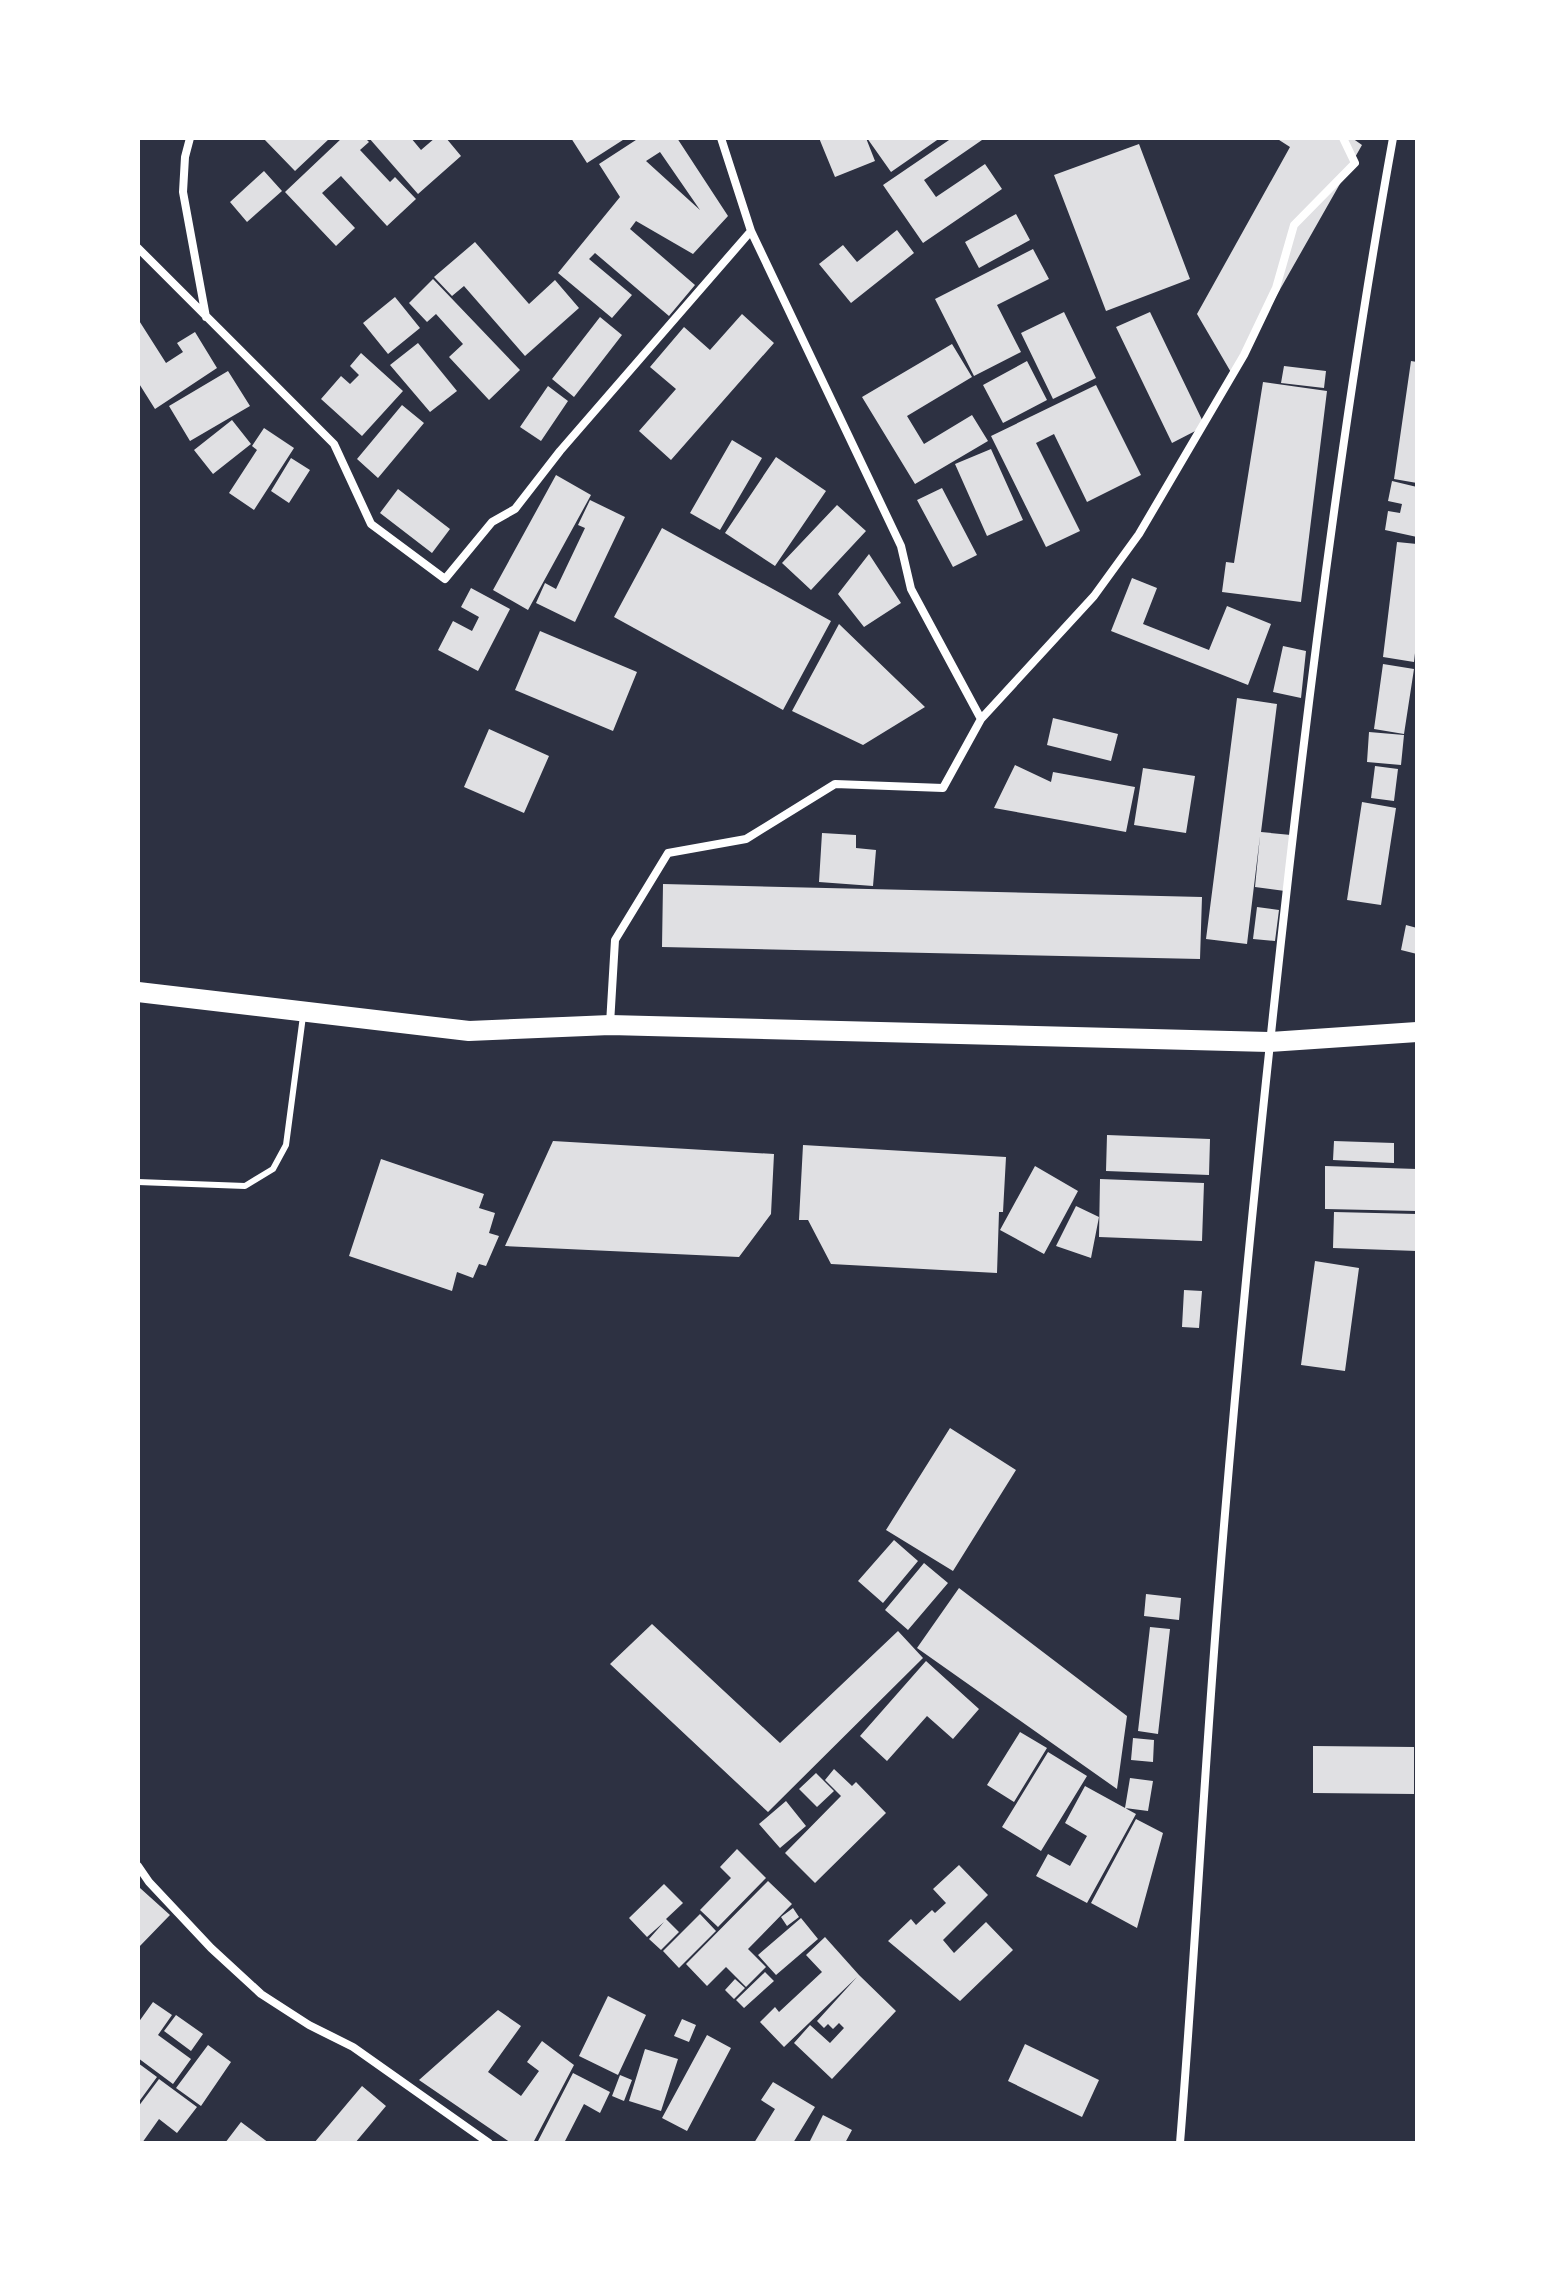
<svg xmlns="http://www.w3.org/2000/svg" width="1555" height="2281" viewBox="0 0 1555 2281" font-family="Poppins,sans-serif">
<rect width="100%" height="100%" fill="#2d3142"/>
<path fill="#e0e0e3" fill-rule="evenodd" d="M 263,138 L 330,138 L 295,171 Z
M 342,138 L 365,138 L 369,142 L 360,150 L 390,182 L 395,177 L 416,199 L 387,226 L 341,176 L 322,193 L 355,228 L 336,246 L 285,192 Z
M 369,138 L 411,138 L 421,150 L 435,138 L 446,138 L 461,156 L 418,194 Z
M 571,138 L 626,138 L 587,163 Z
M 639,138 L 677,138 L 728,216 L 693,254 L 636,221 L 630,229 L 695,285 L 669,316 L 595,253 L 589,259 L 632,295 L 612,318 L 558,273 L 620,197 L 599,164 ZM 660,152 L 700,210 L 646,161 Z
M 819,138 L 866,138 L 875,161 L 835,177 Z
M 867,138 L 940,138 L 891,172 Z
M 952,138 L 981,138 L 982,140 L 924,180 L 936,197 L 985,164 L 1002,189 L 923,243 L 883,185 Z
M 1276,138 L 1352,138 L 1362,145 L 1232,374 L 1197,314 L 1290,147 Z
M 1139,144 L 1190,279 L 1106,311 L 1054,175 Z
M 264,171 L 282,191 L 247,222 L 230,202 Z
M 1016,214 L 1030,240 L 979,268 L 965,242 Z
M 897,230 L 914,253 L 851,303 L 819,264 L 843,245 L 857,262 Z
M 475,242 L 529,304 L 555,280 L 579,308 L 525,356 L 464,286 L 452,296 L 434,277 Z
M 1033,249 L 1049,279 L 997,305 L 1021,352 L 974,376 L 935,299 Z
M 433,279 L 520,370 L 489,400 L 449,357 L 463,344 L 436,314 L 427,322 L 409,303 Z
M 395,297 L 420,328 L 388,354 L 363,323 Z
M 1064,312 L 1096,378 L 1053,399 L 1021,333 Z
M 1150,312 L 1205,426 L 1172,443 L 1116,327 Z
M 742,314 L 774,343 L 671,460 L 639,431 L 676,389 L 650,367 L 684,327 L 710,350 Z
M 600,317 L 622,335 L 574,397 L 552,379 Z
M 138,319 L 166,363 L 183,352 L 177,343 L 195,332 L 217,368 L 155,409 L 138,382 Z
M 418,343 L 457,391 L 430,412 L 390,365 Z
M 952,344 L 972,377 L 907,416 L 924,444 L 972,415 L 988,441 L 915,484 L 862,397 Z
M 361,353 L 403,391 L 362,436 L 321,399 L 341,376 L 350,384 L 359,375 L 350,366 Z
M 1027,361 L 1047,400 L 1003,423 L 983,385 Z
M 1411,361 L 1417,362 L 1417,483 L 1394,479 Z
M 1284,366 L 1326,371 L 1324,388 L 1281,383 Z
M 228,371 L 250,406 L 190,441 L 169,406 Z
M 1263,382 L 1327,391 L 1301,602 L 1222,592 L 1226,562 L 1234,563 Z
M 1096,385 L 1141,475 L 1087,502 L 1054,434 L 1036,443 L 1080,531 L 1046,547 L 991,436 Z
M 548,386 L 568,401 L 541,441 L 520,427 Z
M 402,405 L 424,423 L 378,478 L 357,459 Z
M 232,420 L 251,444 L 213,474 L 194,450 Z
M 264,428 L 294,448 L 254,510 L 229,493 L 257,450 L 252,446 Z
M 732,440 L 762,458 L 720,530 L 690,513 Z
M 991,449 L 1023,520 L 987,536 L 955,464 Z
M 776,457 L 826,491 L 775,566 L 725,533 Z
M 291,458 L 310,470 L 289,503 L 271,491 Z
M 556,475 L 591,495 L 528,610 L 493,590 Z
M 1392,481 L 1417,487 L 1417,537 L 1385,530 L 1388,511 L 1400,513 L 1402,504 L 1388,501 Z
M 942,488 L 977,555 L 953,567 L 917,500 Z
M 398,489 L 450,529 L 432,553 L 380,513 Z
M 590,500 L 625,517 L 575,622 L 536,603 L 545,583 L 556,589 L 585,528 L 578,525 Z
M 837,505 L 866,531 L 811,590 L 782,563 Z
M 662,528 L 831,621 L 783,710 L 614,617 Z
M 1397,542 L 1417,544 L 1417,635 L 1414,662 L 1383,657 Z
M 869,554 L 901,603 L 864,627 L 838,594 Z
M 1132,578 L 1157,588 L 1143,624 L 1209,650 L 1227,606 L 1271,624 L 1248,685 L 1111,631 Z
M 471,588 L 510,609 L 478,671 L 438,650 L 453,621 L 472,631 L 479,617 L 461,607 Z
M 839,624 L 925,707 L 863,745 L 792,711 Z
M 540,631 L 637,672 L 613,731 L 515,690 Z
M 1283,646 L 1306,651 L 1301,698 L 1273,692 Z
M 1383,664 L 1414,669 L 1404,734 L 1374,729 Z
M 1237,698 L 1277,704 L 1261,832 L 1291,835 L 1285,891 L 1255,887 L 1260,836 L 1247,944 L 1206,939 Z
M 1053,718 L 1118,734 L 1111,761 L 1047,745 Z
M 489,729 L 549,756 L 524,813 L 464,787 Z
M 1369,732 L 1404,735 L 1401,765 L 1367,762 Z
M 1015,765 L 1051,782 L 1053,772 L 1135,787 L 1126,832 L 994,808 Z
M 1375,766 L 1398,769 L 1394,801 L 1371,798 Z
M 1143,768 L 1195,776 L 1186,833 L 1134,825 Z
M 1362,802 L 1396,808 L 1381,905 L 1347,900 Z
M 822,833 L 856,835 L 856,848 L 876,850 L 873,886 L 819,882 Z
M 663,884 L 1202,897 L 1200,959 L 662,947 Z
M 1257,907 L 1279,910 L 1275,941 L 1253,939 Z
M 1406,925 L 1417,928 L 1417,954 L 1401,950 Z
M 1107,1135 L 1210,1139 L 1209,1175 L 1106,1171 Z
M 553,1141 L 774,1154 L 771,1214 L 739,1257 L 505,1246 Z
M 1334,1141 L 1394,1143 L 1394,1163 L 1333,1160 Z
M 803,1145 L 1006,1157 L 1003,1212 L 999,1212 L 997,1273 L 831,1264 L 808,1220 L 799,1220 Z
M 381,1159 L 484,1194 L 479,1208 L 495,1213 L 489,1233 L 499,1236 L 486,1266 L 479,1264 L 473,1278 L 457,1272 L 452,1291 L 349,1256 Z
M 1035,1166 L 1078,1191 L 1044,1254 L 1000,1230 Z
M 1325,1166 L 1417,1169 L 1417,1211 L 1325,1209 Z
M 1100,1179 L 1204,1183 L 1202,1241 L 1099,1237 Z
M 1076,1206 L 1099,1217 L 1091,1258 L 1056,1246 Z
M 1334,1212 L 1417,1214 L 1417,1251 L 1333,1248 Z
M 1315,1261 L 1359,1268 L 1345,1371 L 1301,1365 Z
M 1184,1290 L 1202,1291 L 1199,1328 L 1182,1327 Z
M 950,1428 L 1016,1470 L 953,1571 L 886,1530 Z
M 894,1540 L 918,1561 L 883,1603 L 858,1581 Z
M 924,1563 L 948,1583 L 908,1630 L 885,1610 Z
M 959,1588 L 1127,1716 L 1117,1789 L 917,1648 Z
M 1146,1594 L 1181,1598 L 1179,1620 L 1144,1616 Z
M 652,1624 L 780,1743 L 898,1631 L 923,1658 L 768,1812 L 610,1664 Z
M 1150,1627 L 1170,1629 L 1158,1734 L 1138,1731 Z
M 926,1661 L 979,1709 L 953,1739 L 927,1716 L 887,1761 L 860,1736 Z
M 1020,1732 L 1047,1748 L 1014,1802 L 987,1785 Z
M 1133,1738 L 1154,1740 L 1153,1762 L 1131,1760 Z
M 1313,1746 L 1414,1747 L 1414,1794 L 1313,1793 Z
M 1048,1752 L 1087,1776 L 1041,1851 L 1002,1827 Z
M 834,1769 L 852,1786 L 856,1782 L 886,1813 L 815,1883 L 785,1853 L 841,1796 L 825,1780 Z
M 816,1773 L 834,1791 L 817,1807 L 799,1789 Z
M 1130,1778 L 1153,1781 L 1148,1811 L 1125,1808 Z
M 1085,1786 L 1136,1814 L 1087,1903 L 1036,1876 L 1048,1854 L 1070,1866 L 1087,1836 L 1065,1823 Z
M 786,1801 L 806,1826 L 780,1848 L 759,1824 Z
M 1136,1819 L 1163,1833 L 1137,1928 L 1091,1903 Z
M 737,1849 L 766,1878 L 718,1927 L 700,1910 L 731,1878 L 720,1867 Z
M 959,1865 L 988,1895 L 943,1940 L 954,1953 L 986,1922 L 1013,1950 L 960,2001 L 888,1941 L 911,1919 L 916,1925 L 932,1910 L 935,1913 L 946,1903 L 933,1889 Z
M 768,1881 L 792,1904 L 748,1949 L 766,1967 L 746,1987 L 726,1967 L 707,1986 L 686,1964 Z
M 664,1884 L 683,1903 L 666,1919 L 679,1932 L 661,1950 L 649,1939 L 664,1922 L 647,1937 L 629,1918 Z
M 140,1888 L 170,1915 L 138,1948 L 138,1890 Z
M 793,1908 L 799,1917 L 787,1926 L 781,1917 Z
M 700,1914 L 716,1931 L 679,1968 L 663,1951 Z
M 801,1918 L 818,1939 L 776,1975 L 758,1955 Z
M 825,1937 L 859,1975 L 896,2011 L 832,2079 L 794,2043 L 810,2025 L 830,2043 L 844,2028 L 839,2023 L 833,2029 L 828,2024 L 824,2028 L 817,2021 L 857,1977 L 784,2047 L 760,2022 L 775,2007 L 779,2012 L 822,1972 L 806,1955 Z
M 765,1972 L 774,1981 L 744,2008 L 736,2000 Z
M 735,1979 L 745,1988 L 734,1999 L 725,1990 Z
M 608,1996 L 646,2015 L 618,2075 L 579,2056 Z
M 153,2002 L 172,2015 L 158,2035 L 191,2059 L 173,2084 L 138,2058 L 138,2023 Z
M 498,2010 L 521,2026 L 488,2072 L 521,2096 L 539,2071 L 527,2062 L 542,2041 L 574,2065 L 533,2143 L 511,2143 L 419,2080 Z
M 176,2015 L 203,2034 L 191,2051 L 164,2031 Z
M 682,2019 L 696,2025 L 689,2042 L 674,2036 Z
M 707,2035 L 731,2048 L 687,2131 L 662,2118 Z
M 1025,2044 L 1099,2080 L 1082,2117 L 1008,2081 Z
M 208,2045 L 231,2062 L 201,2106 L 176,2088 Z
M 645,2049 L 678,2059 L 661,2111 L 629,2101 Z
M 138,2063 L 157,2077 L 138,2103 Z
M 573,2073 L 610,2092 L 600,2113 L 584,2104 L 564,2143 L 537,2143 Z
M 620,2075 L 632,2080 L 624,2101 L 612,2096 Z
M 159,2079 L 197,2107 L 177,2133 L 159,2119 L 142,2143 L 138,2143 L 138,2107 Z
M 773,2082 L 815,2107 L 793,2143 L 754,2143 L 775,2109 L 761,2100 Z
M 362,2086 L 386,2106 L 355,2143 L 314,2143 Z
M 823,2115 L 852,2130 L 845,2143 L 809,2143 Z
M 241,2122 L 269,2143 L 225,2143 Z"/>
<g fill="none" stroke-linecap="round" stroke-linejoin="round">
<path stroke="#fff" stroke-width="6" d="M 138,1182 L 245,1186 L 273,1169 L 286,1145 L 303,1016"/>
<path stroke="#fff" stroke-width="8" d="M 190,138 L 185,157 L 183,192 L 206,317
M 721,138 L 751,231 L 901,546 L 911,589 L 981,719
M 138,248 L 334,444 L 371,524 L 445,579 L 492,522 L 515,509 L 560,451 L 751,231
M 610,1024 L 615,940 L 668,853 L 746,839 L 835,784 L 943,788 L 981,719 L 1094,596 L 1139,534 L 1244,355 L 1276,288 L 1294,225 L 1355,163 L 1343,138
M 138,1866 L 149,1882 L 211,1948 L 261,1994 L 309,2025 L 353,2047 L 489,2143
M 1180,2143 C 1195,1958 1204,1772 1219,1587 C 1238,1348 1262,1109 1289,870 C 1317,625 1349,381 1393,138"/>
<path stroke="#fff" stroke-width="20" d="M 138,992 L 469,1031 L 610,1025 L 1269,1042 L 1417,1032"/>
</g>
<rect width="1555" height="2281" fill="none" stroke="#ffffff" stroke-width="280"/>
</svg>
